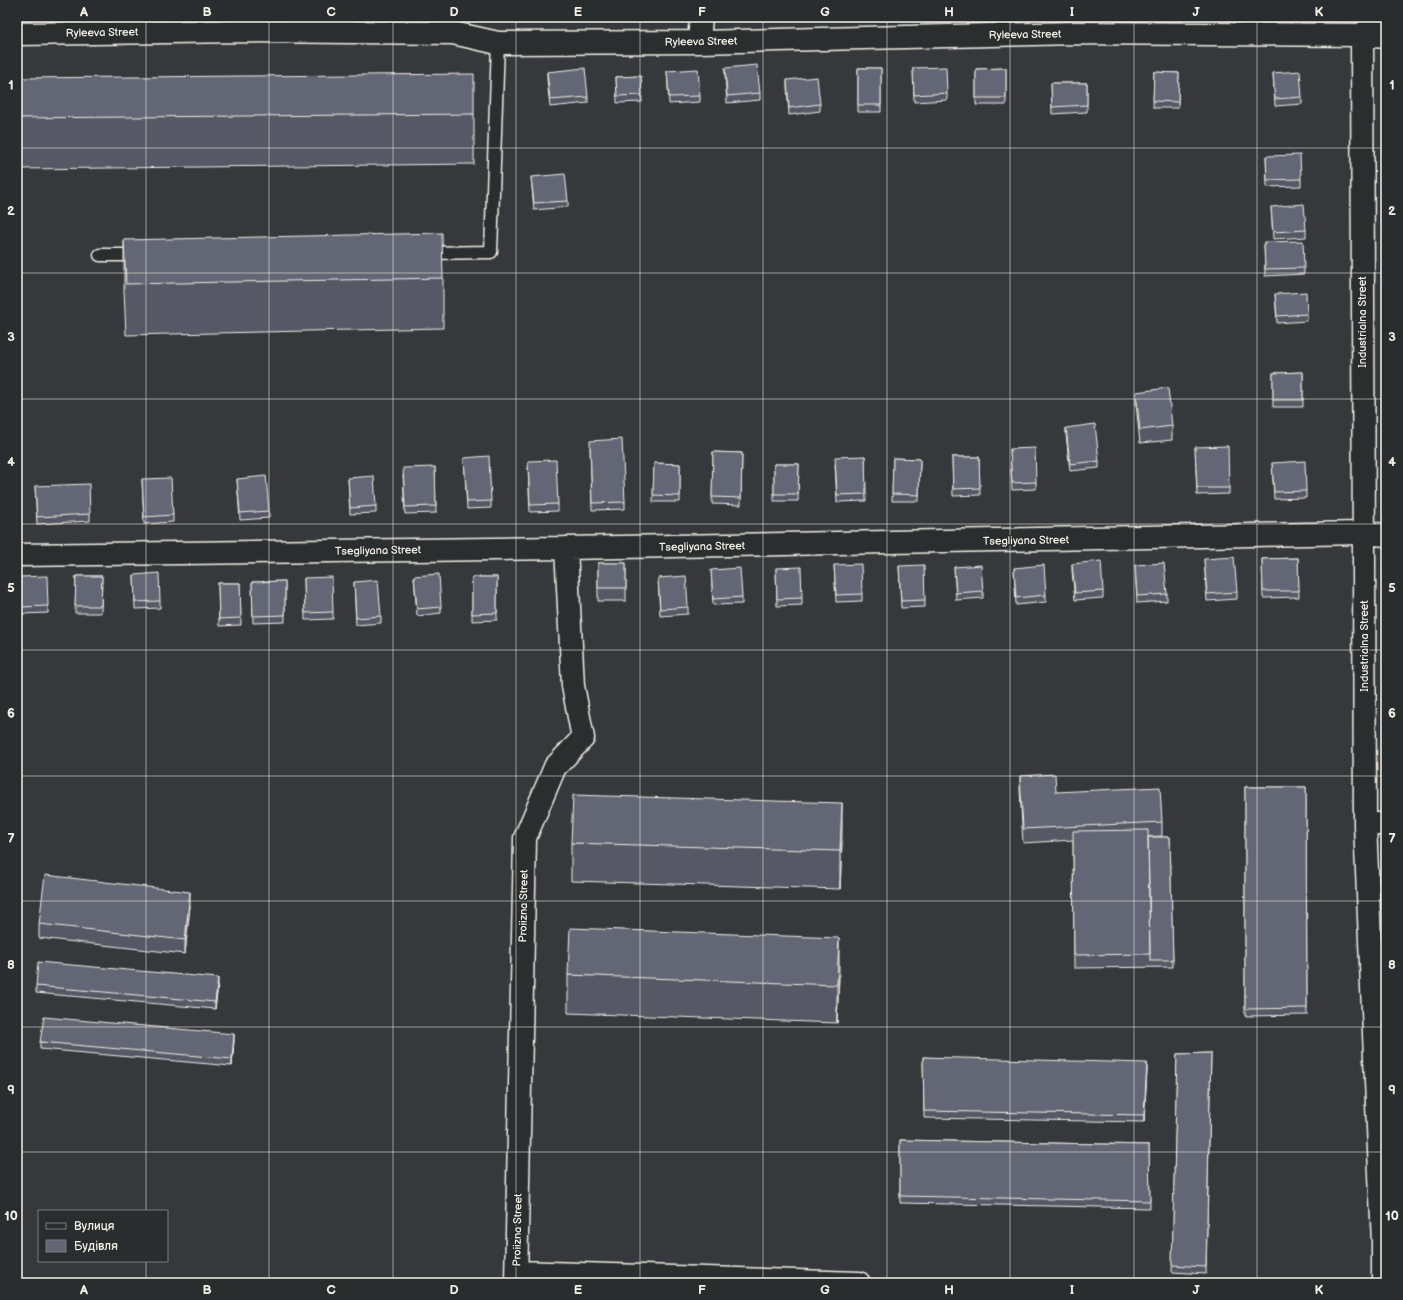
<svg xmlns="http://www.w3.org/2000/svg" width="1403" height="1300" viewBox="0 0 1403 1300" font-family="'Balsamiq Sans',sans-serif">
<rect width="100%" height="100%" fill="#36383c"/>
<filter id="ink" filterUnits="userSpaceOnUse"><feTurbulence type="fractalNoise" baseFrequency=".025" numOctaves="2"/><feDisplacementMap in="SourceGraphic" scale="8" xChannelSelector="R" yChannelSelector="G"/><feConvolveMatrix kernelMatrix="1 2 1 2 8 2 1 2 1" color-interpolation-filters="sRGB"/></filter>
<g filter="url(#ink)">
<g fill="none" stroke-linecap="round" stroke-linejoin="round">
<g stroke="#f4f1e8" stroke-width="15">
<path id="service" d="M 426,253 L 491,252 L 498,43
M 100,255 L 141,255"/>
</g>
<g stroke="#f4f1e8" stroke-width="25">
<path id="minor" d="M 1380,17 L 1362,35 L 1365,824 L 1383,1243 L 1383,1283
M 17,34 L 245,31 L 453,33 L 498,43 L 699,42 L 1077,33 L 1362,35 L 1386,37
M 699,42 L 701,17
M 17,555 L 566,548 L 1363,533 L 1386,535
M 1365,824 L 1386,824
M 517,1272 L 859,1283
M 516,1283 L 525,838 L 555,767 L 583,738 L 573,686 L 566,548"/>
</g>
<use href="#service" stroke="#2a2d2e" stroke-width="12"/>
<use href="#minor" stroke="#2a2d2e" stroke-width="22"/>
</g>
<path fill="#565865" stroke="#f4f1e8" d="M 725,68 L 760,93 L 760,100 L 727,103 L 725,75 Z
M 858,68 L 881,68 L 881,112 L 858,112 Z
M 913,68 L 947,93 L 947,100 L 914,102 Z
M 1006,68 L 1006,105 L 976,105 L 976,69 Z
M 667,71 L 700,96 L 700,102 L 669,104 Z
M 547,72 L 588,97 L 588,103 L 550,107 L 547,79 Z
M 1154,72 L 1179,73 L 1178,108 L 1153,108 Z
M 1273,73 L 1302,97 L 1302,104 L 1275,106 Z
M 641,76 L 642,102 L 617,103 L 616,77 Z
M 17,78 L 474,114 L 474,164 L 17,169 Z
M 787,80 L 820,104 L 820,111 L 789,115 L 787,87 Z
M 1051,83 L 1087,83 L 1087,112 L 1052,114 Z
M 1266,156 L 1301,179 L 1301,186 L 1267,187 Z
M 531,177 L 568,201 L 568,207 L 534,210 Z
M 1271,207 L 1306,230 L 1306,237 L 1273,239 Z
M 124,240 L 443,278 L 443,328 L 126,335 L 124,290 Z
M 1264,242 L 1304,268 L 1304,274 L 1265,276 Z
M 1275,294 L 1307,314 L 1307,321 L 1277,323 Z
M 1303,372 L 1303,407 L 1273,407 L 1273,373 Z
M 1136,392 L 1172,426 L 1172,440 L 1140,443 L 1136,405 Z
M 1066,428 L 1099,461 L 1099,468 L 1070,471 L 1066,434 Z
M 590,447 L 625,502 L 625,509 L 592,510 Z
M 1195,447 L 1229,488 L 1229,494 L 1197,495 Z
M 1010,449 L 1036,482 L 1036,489 L 1012,490 Z
M 713,452 L 742,453 L 741,505 L 712,504 Z
M 865,456 L 866,501 L 837,502 L 835,464 Z
M 952,457 L 979,457 L 980,495 L 953,496 Z
M 464,458 L 491,501 L 491,508 L 467,509 Z
M 893,458 L 920,459 L 919,501 L 892,501 Z
M 654,463 L 680,464 L 680,502 L 653,502 Z
M 1272,463 L 1306,491 L 1306,498 L 1274,499 Z
M 774,464 L 799,464 L 798,501 L 774,501 Z
M 435,467 L 436,513 L 405,514 L 403,475 Z
M 528,468 L 558,504 L 558,511 L 530,512 Z
M 348,478 L 376,506 L 376,513 L 350,514 Z
M 142,479 L 173,515 L 173,522 L 144,524 Z
M 237,479 L 269,511 L 269,518 L 240,520 Z
M 35,486 L 90,514 L 90,521 L 37,524 Z
M 1298,558 L 1299,597 L 1263,598 L 1262,559 Z
M 1204,559 L 1237,592 L 1237,599 L 1207,601 Z
M 598,563 L 626,563 L 626,601 L 598,601 Z
M 1072,564 L 1103,591 L 1103,598 L 1075,600 L 1072,571 Z
M 834,565 L 862,594 L 862,601 L 836,602 Z
M 1135,565 L 1167,594 L 1167,601 L 1137,603 Z
M 899,566 L 925,600 L 925,607 L 901,608 Z
M 954,567 L 983,591 L 983,598 L 956,600 Z
M 776,568 L 802,598 L 802,605 L 777,606 Z
M 1014,568 L 1046,595 L 1046,602 L 1016,605 Z
M 711,570 L 742,597 L 742,604 L 713,605 Z
M 134,575 L 160,601 L 160,608 L 135,609 Z
M 76,576 L 102,576 L 101,613 L 75,613 Z
M 414,576 L 441,607 L 441,613 L 417,616 Z
M 472,577 L 497,577 L 497,620 L 472,621 Z
M 304,578 L 333,612 L 333,619 L 305,620 Z
M 658,578 L 688,607 L 688,614 L 660,616 Z
M 285,581 L 285,622 L 253,623 L 252,582 Z
M 354,582 L 381,616 L 381,623 L 356,625 Z
M 218,583 L 240,583 L 241,625 L 219,626 Z
M 20,584 L 48,606 L 48,613 L 21,614 Z
M 1020,776 L 1056,792 L 1162,822 L 1162,836 L 1148,837 L 1170,837 L 1173,967 L 1074,968 L 1073,840 L 1023,843 L 1020,790 Z
M 1245,787 L 1306,787 L 1307,1015 L 1245,1016 Z
M 842,841 L 840,889 L 571,881 L 571,843 Z
M 190,906 L 185,954 L 39,938 L 39,924 Z
M 568,975 L 839,976 L 837,1023 L 568,1013 Z
M 218,985 L 215,1009 L 36,993 L 36,986 Z
M 234,1040 L 232,1066 L 40,1049 L 40,1042 Z
M 1211,1053 L 1206,1274 L 1172,1272 L 1177,1054 Z
M 923,1057 L 1147,1070 L 1144,1122 L 924,1118 Z
M 900,1140 L 1149,1145 L 1150,1208 L 900,1203 Z"/>
<path fill="#464752" stroke="#f4f1e8" d="M 842,803 L 842,841 L 840,889 L 840,851 Z
M 190,892 L 190,906 L 185,954 L 185,940 Z
M 839,938 L 839,976 L 837,1023 L 837,985 Z
M 218,978 L 218,985 L 215,1009 L 215,1002 Z
M 234,1034 L 234,1040 L 232,1066 L 232,1059 Z
M 1147,1063 L 1147,1070 L 1144,1122 L 1144,1115 Z"/>
<path fill="#646675" stroke="#f4f1e8" d="M 757,65 L 760,93 L 727,96 L 725,68 Z
M 946,67 L 947,93 L 914,95 L 913,68 Z
M 585,68 L 588,97 L 550,100 L 547,72 Z
M 858,68 L 881,68 L 881,105 L 858,105 Z
M 1006,68 L 1006,98 L 976,98 L 976,69 Z
M 698,69 L 700,96 L 669,97 L 667,71 Z
M 1300,71 L 1302,97 L 1275,99 L 1273,73 Z
M 1154,72 L 1179,73 L 1178,102 L 1153,101 Z
M 474,74 L 474,114 L 17,118 L 17,78 Z
M 641,76 L 642,95 L 617,96 L 616,77 Z
M 817,77 L 820,104 L 789,108 L 787,80 Z
M 1051,83 L 1087,83 L 1087,105 L 1052,107 Z
M 1300,155 L 1301,179 L 1267,180 L 1266,156 Z
M 565,174 L 568,201 L 534,203 L 531,177 Z
M 1304,204 L 1306,230 L 1273,232 L 1271,207 Z
M 442,233 L 443,278 L 126,284 L 124,240 Z
M 1303,241 L 1304,268 L 1265,269 L 1264,242 Z
M 1306,292 L 1307,314 L 1277,316 L 1275,294 Z
M 1303,372 L 1303,400 L 1273,400 L 1273,373 Z
M 1168,388 L 1172,426 L 1140,430 L 1136,392 Z
M 1095,424 L 1099,461 L 1070,464 L 1066,428 Z
M 622,439 L 625,502 L 592,503 L 590,441 Z
M 1228,446 L 1229,488 L 1197,488 L 1195,447 Z
M 1035,448 L 1036,482 L 1012,483 L 1010,449 Z
M 713,452 L 742,453 L 741,498 L 712,497 Z
M 489,456 L 491,501 L 467,502 L 464,458 Z
M 865,456 L 866,494 L 837,495 L 835,457 Z
M 952,457 L 979,457 L 980,488 L 953,489 Z
M 893,458 L 920,459 L 919,495 L 892,494 Z
M 556,460 L 558,504 L 530,505 L 528,461 Z
M 1305,461 L 1306,491 L 1274,492 L 1272,463 Z
M 654,463 L 680,464 L 680,496 L 653,495 Z
M 774,464 L 799,464 L 798,494 L 774,494 Z
M 435,467 L 436,506 L 405,507 L 403,468 Z
M 266,476 L 269,511 L 240,513 L 237,479 Z
M 374,476 L 376,506 L 350,508 L 348,478 Z
M 171,478 L 173,515 L 144,517 L 142,479 Z
M 89,484 L 90,514 L 37,517 L 35,486 Z
M 1234,557 L 1237,592 L 1207,594 L 1204,559 Z
M 1298,558 L 1299,591 L 1263,591 L 1262,559 Z
M 1101,561 L 1103,591 L 1075,593 L 1072,564 Z
M 598,563 L 626,563 L 626,588 L 598,588 Z
M 1164,563 L 1167,594 L 1137,596 L 1135,565 Z
M 861,564 L 862,594 L 836,595 L 834,565 Z
M 924,565 L 925,600 L 901,601 L 899,566 Z
M 981,565 L 983,591 L 956,593 L 954,567 Z
M 1044,565 L 1046,595 L 1016,598 L 1014,568 Z
M 801,567 L 802,598 L 777,599 L 776,568 Z
M 740,568 L 742,597 L 713,599 L 711,570 Z
M 159,573 L 160,601 L 135,602 L 134,575 Z
M 439,574 L 441,607 L 417,609 L 414,576 Z
M 47,576 L 48,606 L 21,607 L 20,577 Z
M 76,576 L 102,576 L 101,606 L 75,606 Z
M 686,576 L 688,607 L 660,609 L 658,578 Z
M 332,577 L 333,612 L 305,613 L 304,578 Z
M 472,577 L 497,577 L 497,613 L 472,614 Z
M 378,580 L 381,616 L 356,618 L 354,582 Z
M 285,581 L 285,615 L 253,616 L 252,582 Z
M 218,583 L 240,583 L 241,618 L 219,619 Z
M 1055,774 L 1056,792 L 1160,787 L 1162,822 L 1023,829 L 1020,776 Z
M 1245,787 L 1306,787 L 1307,1008 L 1245,1009 Z
M 573,795 L 842,803 L 840,851 L 571,843 Z
M 1148,830 L 1150,954 L 1074,955 L 1073,831 Z
M 1148,837 L 1170,837 L 1173,960 L 1150,960 Z
M 45,875 L 190,892 L 185,940 L 39,924 Z
M 570,928 L 839,938 L 837,985 L 568,975 Z
M 38,962 L 218,978 L 215,1002 L 36,986 Z
M 44,1017 L 234,1034 L 232,1059 L 40,1042 Z
M 1211,1053 L 1206,1267 L 1172,1265 L 1177,1054 Z
M 923,1057 L 1147,1063 L 1144,1115 L 924,1111 Z
M 900,1140 L 1149,1145 L 1150,1201 L 900,1196 Z"/>
</g>
<path fill="none" stroke="#f4f1e8" stroke-width="1" stroke-opacity="0.55" d="M 146,17 L 146,1211M 269,17 L 269,1283M 393,17 L 393,1283M 516,17 L 516,1283M 640,17 L 640,1283M 763,17 L 763,1283M 887,17 L 887,1283M 1010,17 L 1010,1283M 1134,17 L 1134,1283M 1257,17 L 1257,1283M 17,148 L 1386,148M 17,273 L 1386,273M 17,399 L 1386,399M 17,524 L 1386,524M 17,650 L 1386,650M 17,776 L 1386,776M 17,901 L 1386,901M 17,1027 L 1386,1027M 17,1152 L 1386,1152M 146,1261 L 146,1283"/>
<g text-anchor="middle" stroke-width="3" stroke-linejoin="round" paint-order="stroke">
<g font-size="11" fill="#f4f1e8" stroke="#2a2d2e">
<text transform="translate(102 32) rotate(-1)" y="4">Ryleeva Street</text>
<text transform="translate(1025 34) rotate(-1)" y="4">Ryleeva Street</text>
<text transform="translate(701 41) rotate(-1)" y="4">Ryleeva Street</text>
<text transform="translate(1362 322) rotate(-90)" y="4">Industrialna Street</text>
<text transform="translate(1026 540) rotate(-1)" y="4">Tsegliyana Street</text>
<text transform="translate(702 546) rotate(-1)" y="4">Tsegliyana Street</text>
<text transform="translate(378 550) rotate(-1)" y="4">Tsegliyana Street</text>
<text transform="translate(1364 646) rotate(-90)" y="4">Industrialna Street</text>
<text transform="translate(523 906) rotate(-89)" y="4">Proiizna Street</text>
<text transform="translate(517 1230) rotate(-89)" y="4">Proiizna Street</text>
</g>
</g>
<rect width="1403" height="1300" fill="none" stroke="#2a2d2e" stroke-width="44"/>
<rect x="38" y="1210" width="130" height="52" fill="#2a2d2e" stroke="#7b7b78"/>
<rect x="46" y="1223" width="20" height="6" fill="#2a2d2e" stroke="#7b7b78"/>
<text x="74" y="1230" font-size="12" fill="#f4f1e8">Вулиця</text>
<rect x="46" y="1240" width="20" height="12" fill="#646675" stroke="#7b7b78"/>
<text x="74" y="1250" font-size="12" fill="#f4f1e8">Будівля</text>
<rect x="22" y="22" width="1359" height="1256" fill="none" stroke="#f4f1e8" stroke-width="1.5"/>
<g font-size="13" text-anchor="middle" font-weight="bold" fill="#f4f1e8">
<text x="84" y="16">A</text>
<text x="207" y="16">B</text>
<text x="331" y="16">C</text>
<text x="454" y="16">D</text>
<text x="578" y="16">E</text>
<text x="702" y="16">F</text>
<text x="825" y="16">G</text>
<text x="949" y="16">H</text>
<text x="1072" y="16">I</text>
<text x="1196" y="16">J</text>
<text x="1319" y="16">K</text>
<text x="11" y="89">1</text>
<text x="1392" y="89">1</text>
<text x="11" y="215">2</text>
<text x="1392" y="215">2</text>
<text x="11" y="341">3</text>
<text x="1392" y="341">3</text>
<text x="11" y="466">4</text>
<text x="1392" y="466">4</text>
<text x="11" y="592">5</text>
<text x="1392" y="592">5</text>
<text x="11" y="717">6</text>
<text x="1392" y="717">6</text>
<text x="11" y="843">7</text>
<text x="1392" y="843">7</text>
<text x="11" y="969">8</text>
<text x="1392" y="969">8</text>
<text x="11" y="1094">9</text>
<text x="1392" y="1094">9</text>
<text x="11" y="1220">10</text>
<text x="1392" y="1220">10</text>
<text x="84" y="1294">A</text>
<text x="207" y="1294">B</text>
<text x="331" y="1294">C</text>
<text x="454" y="1294">D</text>
<text x="578" y="1294">E</text>
<text x="702" y="1294">F</text>
<text x="825" y="1294">G</text>
<text x="949" y="1294">H</text>
<text x="1072" y="1294">I</text>
<text x="1196" y="1294">J</text>
<text x="1319" y="1294">K</text>
</g>
</svg>
